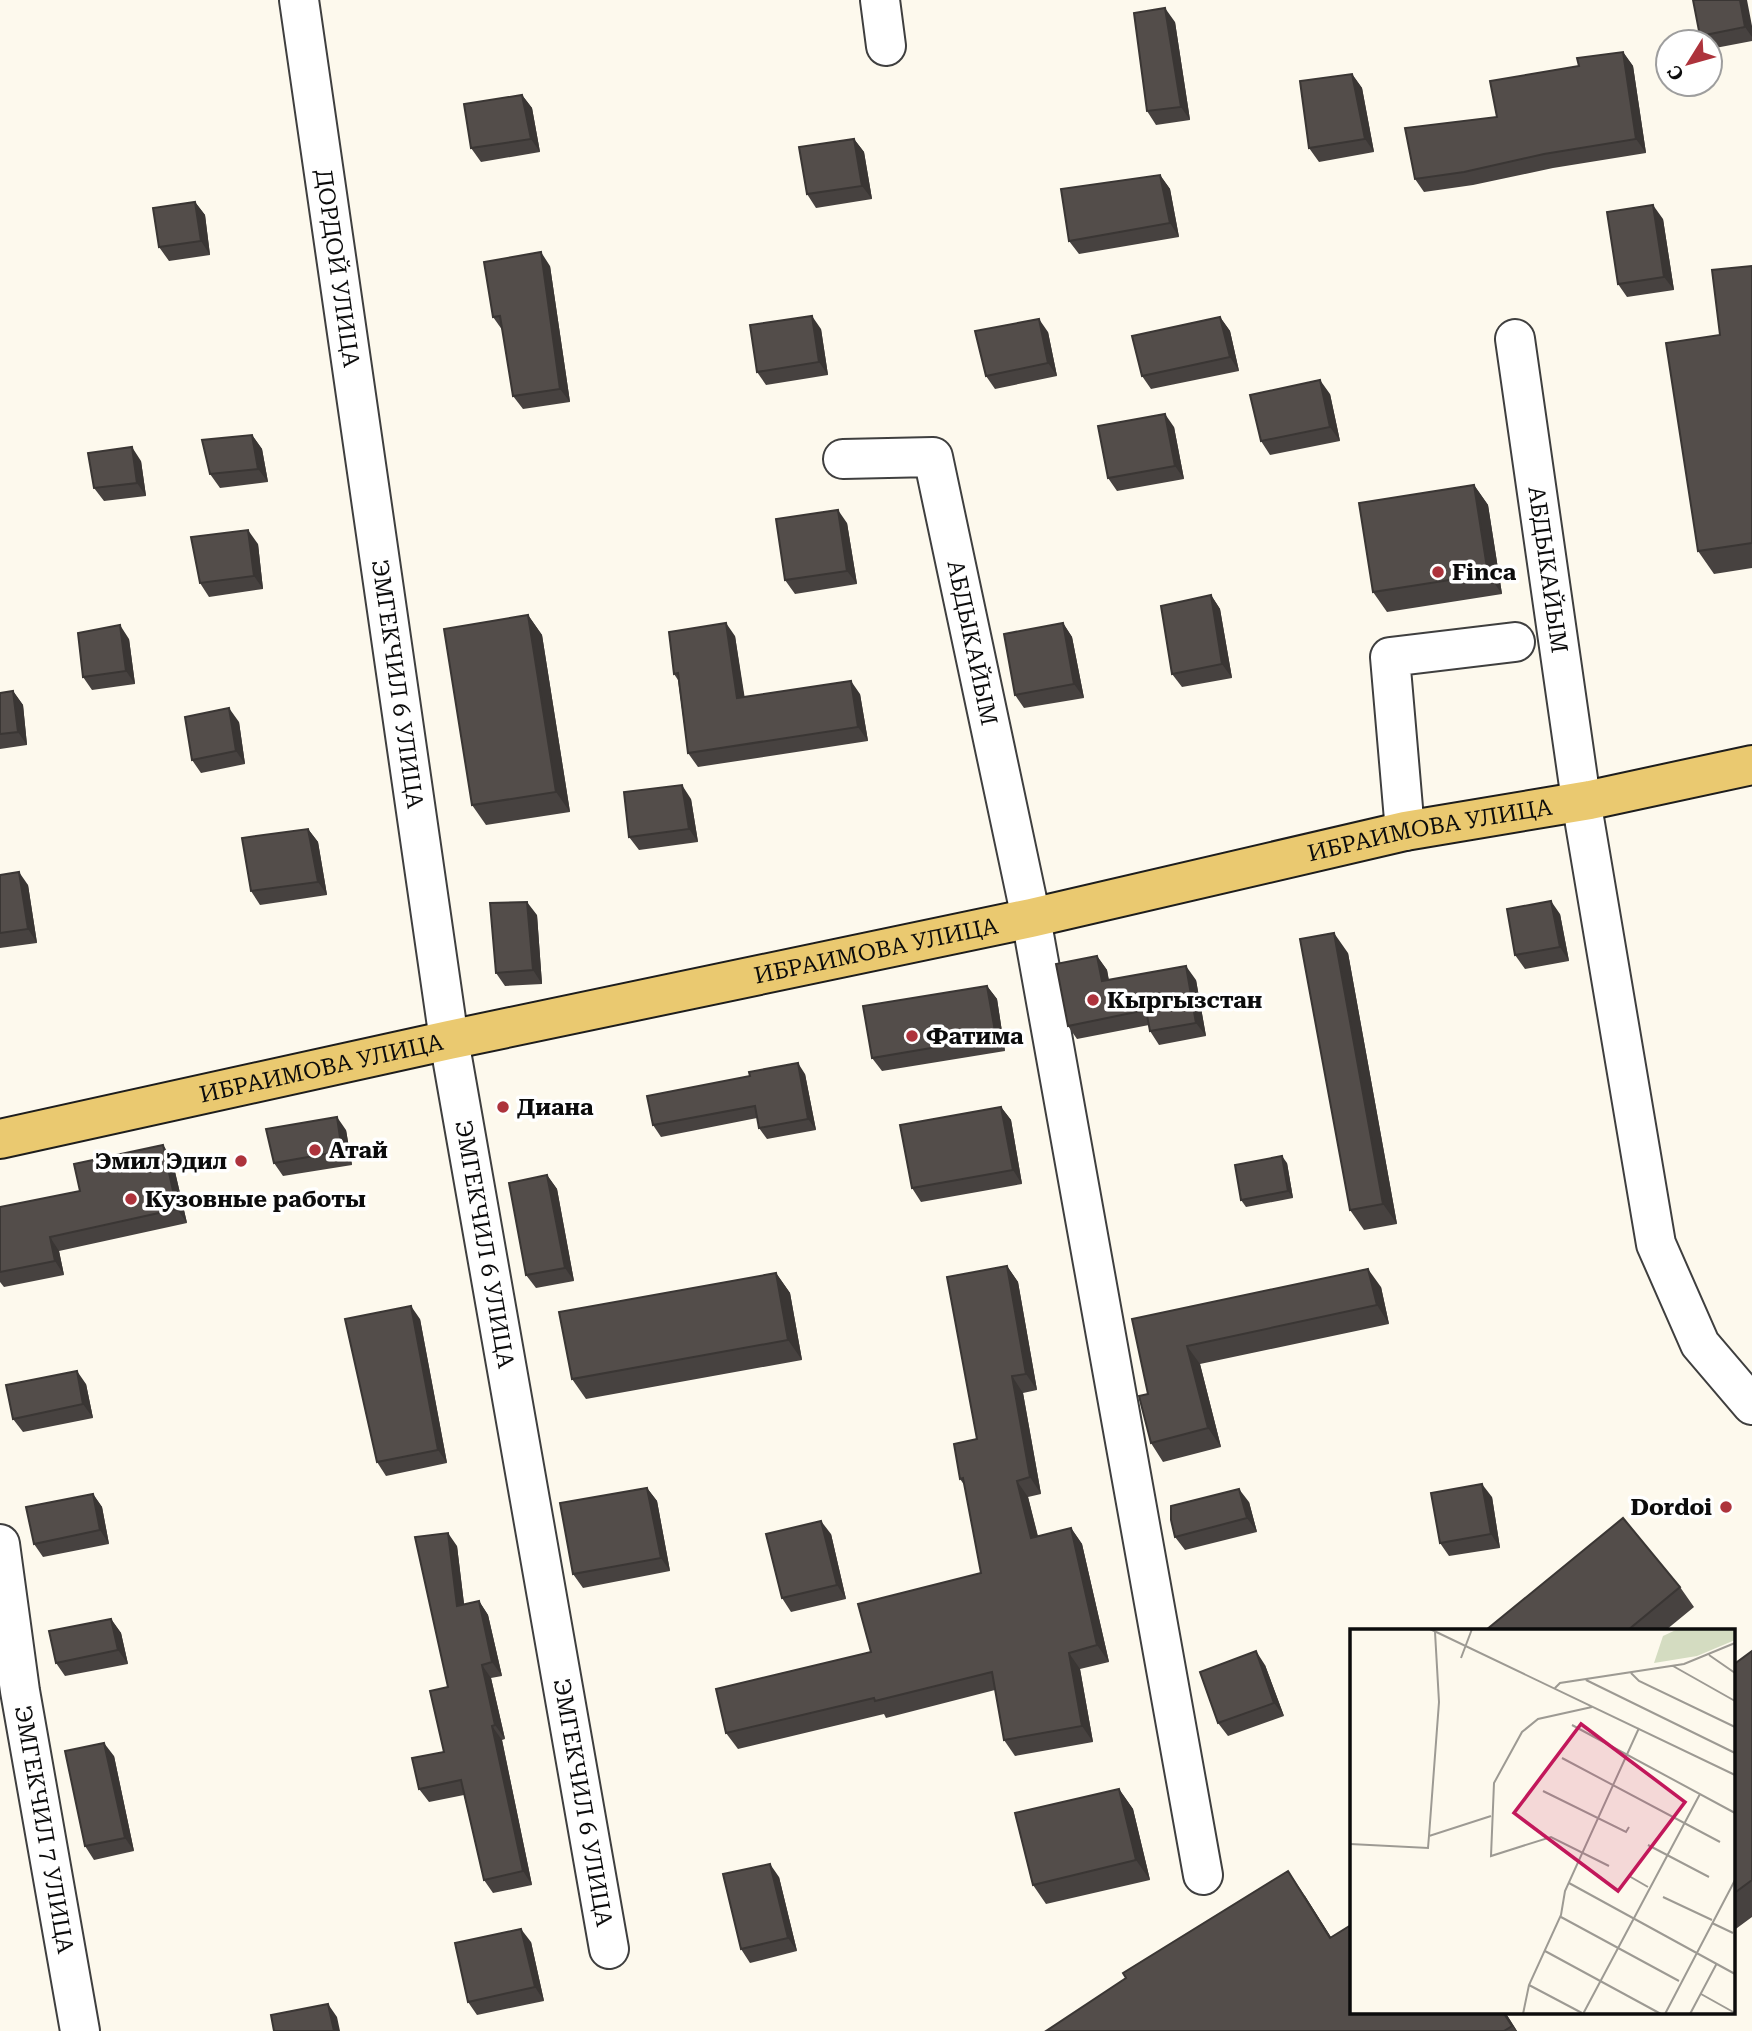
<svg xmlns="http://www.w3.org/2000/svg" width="1752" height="2031" viewBox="0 0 1752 2031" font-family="'Roboto Serif',serif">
<rect width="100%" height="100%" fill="#fdf9ed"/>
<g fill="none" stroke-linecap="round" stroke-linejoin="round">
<g stroke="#3f3f3f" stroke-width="42">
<g id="minor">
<path id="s1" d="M 299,0 L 449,1040 L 609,1949"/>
<path d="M 880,0 L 886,46"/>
<path id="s2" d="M 1515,339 L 1581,800 L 1656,1244 L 1700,1344 L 1752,1405"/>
<path id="s3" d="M 843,459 L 933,457 L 1031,918 L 1203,1875"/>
<path d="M 1405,831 L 1390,657 L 1515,642"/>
<path id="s4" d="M 0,1544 L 20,1691 L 80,2031"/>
</g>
</g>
<g stroke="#1d1d1d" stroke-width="42">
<g id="major">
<path id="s5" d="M 0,1139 L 449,1040 L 1031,918 L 1405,831 L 1590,800 L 1752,765"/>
</g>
</g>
<use href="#minor" stroke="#fff" stroke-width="38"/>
<use href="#major" stroke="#eac970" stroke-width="38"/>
</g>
<path fill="#474240" d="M 1175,22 L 1190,120 L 1156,125 L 1147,111 Z
M 1752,26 L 1752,41 L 1710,49 L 1710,42 L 1704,42 L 1700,36 Z
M 1623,52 L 1633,66 L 1646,153 L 1553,168 L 1473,185 L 1424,192 L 1415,179 L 1497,117 L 1579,66 Z
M 1352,74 L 1362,88 L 1374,152 L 1319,162 L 1309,148 Z
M 522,95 L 532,108 L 540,152 L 481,162 L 471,148 Z
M 854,139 L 864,152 L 872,199 L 816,208 L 807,194 Z
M 1160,175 L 1170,189 L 1179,237 L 1079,254 L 1069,241 Z
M 195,202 L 205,215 L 210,255 L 169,261 L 159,247 Z
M 1663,219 L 1674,290 L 1627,297 L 1618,284 Z
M 550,266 L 570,402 L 523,409 L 513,396 L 503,331 L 493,317 Z
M 1752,266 L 1752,568 L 1714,574 L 1698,551 L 1720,335 Z
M 1220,317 L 1230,331 L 1239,371 L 1151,389 L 1142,376 Z
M 821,329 L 828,375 L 766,385 L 757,372 Z
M 1048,332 L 1057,376 L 995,389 L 986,376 Z
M 1330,394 L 1340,441 L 1270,455 L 1261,441 Z
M 1174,427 L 1184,479 L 1117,491 L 1108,478 Z
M 252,435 L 262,449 L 268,482 L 220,488 L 210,474 Z
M 141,461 L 146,496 L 104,501 L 94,488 Z
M 1474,485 L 1488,505 L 1502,594 L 1387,612 L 1373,592 Z
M 847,523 L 857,584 L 795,594 L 785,580 Z
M 258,544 L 263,589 L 209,597 L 200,583 Z
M 1211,595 L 1220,609 L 1232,678 L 1182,687 L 1172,674 Z
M 528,615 L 542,635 L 570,812 L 486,825 L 472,805 Z
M 1063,623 L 1072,637 L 1084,698 L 1024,708 L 1015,695 Z
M 735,636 L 744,697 L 860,694 L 868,741 L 698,767 L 688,753 L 678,680 L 674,674 Z
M 129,639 L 135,684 L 92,690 L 83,677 Z
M 13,691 L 23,705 L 27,745 L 0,749 L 0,693 Z
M 239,722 L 245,764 L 201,773 L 192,760 Z
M 691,799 L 698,842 L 639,850 L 629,837 Z
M 308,829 L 318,842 L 327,895 L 260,905 L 251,891 Z
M 0,875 L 28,885 L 37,943 L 0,948 Z
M 1560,914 L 1569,961 L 1525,969 L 1515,955 Z
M 537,915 L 542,984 L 505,986 L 496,973 Z
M 1348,953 L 1397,1224 L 1364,1230 L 1350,1210 Z
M 1097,956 L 1107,970 L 1109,980 L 1196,980 L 1206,1036 L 1159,1045 L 1150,1031 L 1149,1025 L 1077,1039 L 1068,1026 Z
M 987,986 L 997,999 L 1005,1051 L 882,1071 L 872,1058 Z
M 805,1074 L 816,1130 L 767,1139 L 759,1128 L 757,1118 L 661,1137 L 653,1125 Z
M 1001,1107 L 1011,1120 L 1022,1184 L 921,1202 L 912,1188 Z
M 346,1130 L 352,1165 L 283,1176 L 274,1163 Z
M 163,1145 L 172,1159 L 187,1223 L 59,1251 L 64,1275 L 4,1287 L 0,1282 L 0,1207 L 80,1191 Z
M 1287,1163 L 1293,1198 L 1246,1207 L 1241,1200 Z
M 547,1175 L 557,1189 L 574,1281 L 536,1288 L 526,1275 Z
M 1007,1266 L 1018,1282 L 1037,1390 L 1023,1393 L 1041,1494 L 1028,1497 L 1038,1536 L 1071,1528 L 1082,1544 L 1109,1662 L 1080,1669 L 1093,1742 L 1015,1756 L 1004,1740 L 995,1690 L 886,1718 L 884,1714 L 738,1749 L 726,1733 L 871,1652 L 981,1573 L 965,1486 L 960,1479 L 977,1439 Z
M 776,1273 L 790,1293 L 802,1360 L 586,1399 L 572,1379 Z
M 1381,1287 L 1389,1324 L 1200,1364 L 1221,1447 L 1163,1462 L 1151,1443 L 1148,1394 L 1132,1319 Z
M 420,1319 L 447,1463 L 386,1476 L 377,1462 Z
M 86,1384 L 93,1418 L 23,1432 L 13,1419 Z
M 647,1488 L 657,1501 L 670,1571 L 583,1588 L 573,1574 Z
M 93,1494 L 102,1507 L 109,1544 L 43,1557 L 34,1544 Z
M 1492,1497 L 1500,1548 L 1449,1556 L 1440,1543 Z
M 1249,1502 L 1257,1532 L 1185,1550 L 1175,1537 Z
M 831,1534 L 846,1599 L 791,1612 L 782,1598 Z
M 457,1546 L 464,1604 L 479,1601 L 488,1615 L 502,1676 L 491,1678 L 505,1739 L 502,1740 L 532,1885 L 493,1893 L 484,1880 L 464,1795 L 429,1802 L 419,1789 L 444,1752 Z
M 1680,1587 L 1694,1607 L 1666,1630 L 1486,1630 Z
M 111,1619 L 121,1633 L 128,1664 L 65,1676 L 56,1663 Z
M 1752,1651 L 1752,1917 L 1733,1931 L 1733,1665 Z
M 1265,1665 L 1284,1716 L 1228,1736 L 1218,1723 Z
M 114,1756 L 134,1851 L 94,1860 L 85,1846 Z
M 1119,1789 L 1133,1809 L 1150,1880 L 1046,1904 L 1033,1885 Z
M 779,1877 L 797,1951 L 750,1963 L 741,1949 Z
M 1305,1896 L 1331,1937 L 1351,2012 L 1505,2012 L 1517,2031 L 1046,2031 Z
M 531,1942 L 544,2001 L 477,2015 L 468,2002 Z"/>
<path fill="#3a3634" d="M 1740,0 L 1747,0 L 1752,26 L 1752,37 L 1745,27 Z
M 1165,8 L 1175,22 L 1190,120 L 1181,107 Z
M 1623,52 L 1633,66 L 1646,153 L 1636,139 Z
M 1352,74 L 1362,88 L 1374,152 L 1365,139 Z
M 522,95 L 532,108 L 540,152 L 531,139 Z
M 854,139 L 864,152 L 872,199 L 862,186 Z
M 1160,175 L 1170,189 L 1179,237 L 1170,223 Z
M 195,202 L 205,215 L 210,255 L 201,241 Z
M 1653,205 L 1663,219 L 1674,290 L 1664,277 Z
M 541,252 L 550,266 L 570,402 L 560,389 Z
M 812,316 L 821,329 L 828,375 L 819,362 Z
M 1220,317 L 1230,331 L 1239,371 L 1230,357 Z
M 1039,319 L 1048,332 L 1057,376 L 1048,363 Z
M 1320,380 L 1330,394 L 1340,441 L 1330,427 Z
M 1165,414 L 1174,427 L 1184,479 L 1175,466 Z
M 252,435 L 262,449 L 268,482 L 258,469 Z
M 132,447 L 141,461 L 146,496 L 137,483 Z
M 1474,485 L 1488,505 L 1502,594 L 1488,574 Z
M 838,510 L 847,523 L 857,584 L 847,571 Z
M 248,530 L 258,544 L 263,589 L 254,576 Z
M 1211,595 L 1220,609 L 1232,678 L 1222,664 Z
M 528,615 L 542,635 L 570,812 L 556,792 Z
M 726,623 L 735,636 L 747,712 L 737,698 Z
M 1063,623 L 1072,637 L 1084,698 L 1074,684 Z
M 120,625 L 129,639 L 135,684 L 126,671 Z
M 851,681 L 860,694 L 868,741 L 858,727 Z
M 13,691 L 23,705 L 27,745 L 18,732 Z
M 229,708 L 239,722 L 245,764 L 236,751 Z
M 682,785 L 691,799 L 698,842 L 689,829 Z
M 308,829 L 318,842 L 327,895 L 318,882 Z
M 19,872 L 28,885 L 37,943 L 28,929 Z
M 1551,901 L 1560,914 L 1569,961 L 1560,947 Z
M 527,902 L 537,915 L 542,984 L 533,970 Z
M 1334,933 L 1348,953 L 1397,1224 L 1383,1204 Z
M 1097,956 L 1107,970 L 1111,995 L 1102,981 Z
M 1186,966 L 1196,980 L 1206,1036 L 1196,1023 Z
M 987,986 L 997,999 L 1005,1051 L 996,1037 Z
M 798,1063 L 805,1074 L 816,1130 L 808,1119 Z
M 1001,1107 L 1011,1120 L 1022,1184 L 1013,1170 Z
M 337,1117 L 346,1130 L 352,1165 L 342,1151 Z
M 163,1145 L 172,1159 L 187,1223 L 177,1209 Z
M 1282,1156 L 1287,1163 L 1293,1198 L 1288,1191 Z
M 547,1175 L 557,1189 L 574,1281 L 565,1268 Z
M 50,1237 L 59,1251 L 64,1275 L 55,1261 Z
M 1007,1266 L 1018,1282 L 1037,1390 L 1026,1374 Z
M 1368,1269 L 1381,1287 L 1389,1324 L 1377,1305 Z
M 776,1273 L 790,1293 L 802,1360 L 788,1340 Z
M 411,1306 L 420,1319 L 447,1463 L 438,1450 Z
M 1187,1346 L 1200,1364 L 1221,1447 L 1208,1428 Z
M 77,1371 L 86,1384 L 93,1418 L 83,1404 Z
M 1012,1376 L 1023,1393 L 1041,1494 L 1030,1477 Z
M 1017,1481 L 1028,1497 L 1042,1554 L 1031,1538 Z
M 1482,1484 L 1492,1497 L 1500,1548 L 1491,1534 Z
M 647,1488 L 657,1501 L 670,1571 L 661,1558 Z
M 1239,1489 L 1249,1502 L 1257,1532 L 1247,1518 Z
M 93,1494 L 102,1507 L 109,1544 L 100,1530 Z
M 821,1521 L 831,1534 L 846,1599 L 837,1585 Z
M 1071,1528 L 1082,1544 L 1109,1662 L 1097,1645 Z
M 448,1533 L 457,1546 L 466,1620 L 457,1606 Z
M 479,1601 L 488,1615 L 502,1676 L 492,1662 Z
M 111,1619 L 121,1633 L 128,1664 L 118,1650 Z
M 1256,1651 L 1265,1665 L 1284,1716 L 1274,1703 Z
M 1069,1653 L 1080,1669 L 1093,1742 L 1082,1726 Z
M 482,1665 L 491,1678 L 505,1739 L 495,1725 Z
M 492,1726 L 502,1740 L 532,1885 L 523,1871 Z
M 104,1743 L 114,1756 L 134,1851 L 125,1838 Z
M 1119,1789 L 1133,1809 L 1150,1880 L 1136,1860 Z
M 770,1864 L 779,1877 L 797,1951 L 788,1938 Z
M 1288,1871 L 1305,1896 L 1347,1963 L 1330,1938 Z
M 521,1929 L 531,1942 L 544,2001 L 535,1987 Z
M 328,2004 L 337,2017 L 340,2031 L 334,2031 Z
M 1503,2012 L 1505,2012 L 1517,2031 L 1516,2031 Z"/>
<path fill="#534d4a" stroke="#3a3634" stroke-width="2" d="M 1693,0 L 1740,0 L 1745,27 L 1700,36 Z
M 1165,8 L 1181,107 L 1147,111 L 1134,13 Z
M 1623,52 L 1636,139 L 1544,154 L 1464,172 L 1415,179 L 1405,128 L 1497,117 L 1490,81 L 1579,66 L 1577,58 Z
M 1352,74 L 1365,139 L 1309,148 L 1300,81 Z
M 522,95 L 531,139 L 471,148 L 464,104 Z
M 854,139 L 862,186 L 807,194 L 799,147 Z
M 1160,175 L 1170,223 L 1069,241 L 1061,189 Z
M 195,202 L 201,241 L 159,247 L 153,208 Z
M 1653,205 L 1664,277 L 1618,284 L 1607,212 Z
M 541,252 L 560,389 L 513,396 L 500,316 L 493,317 L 484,262 Z
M 1752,266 L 1752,543 L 1698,551 L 1666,343 L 1720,335 L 1712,270 Z
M 812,316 L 819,362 L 757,372 L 750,325 Z
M 1220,317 L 1230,357 L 1142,376 L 1132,336 Z
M 1039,319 L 1048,363 L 986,376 L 975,331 Z
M 1320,380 L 1330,427 L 1261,441 L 1250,395 Z
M 1165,414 L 1175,466 L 1108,478 L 1098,426 Z
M 252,435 L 258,469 L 210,474 L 202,440 Z
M 132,447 L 137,483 L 94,488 L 88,453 Z
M 1474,485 L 1488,574 L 1373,592 L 1359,503 Z
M 838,510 L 847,571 L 785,580 L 776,519 Z
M 248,530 L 254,576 L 200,583 L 191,537 Z
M 1211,595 L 1222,664 L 1172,674 L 1161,606 Z
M 528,615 L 556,792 L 472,805 L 444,629 Z
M 726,623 L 737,698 L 851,681 L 858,727 L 688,753 L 678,673 L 674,674 L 669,632 Z
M 1063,623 L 1074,684 L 1015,695 L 1004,634 Z
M 120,625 L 126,671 L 83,677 L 78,633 Z
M 13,691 L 18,732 L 0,734 L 0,693 Z
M 229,708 L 236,751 L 192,760 L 185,717 Z
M 682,785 L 689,829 L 629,837 L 624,792 Z
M 308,829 L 318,882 L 251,891 L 242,838 Z
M 19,872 L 28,929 L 0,933 L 0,875 Z
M 1551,901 L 1560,947 L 1515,955 L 1507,909 Z
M 527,902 L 533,970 L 496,973 L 490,903 Z
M 1334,933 L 1383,1204 L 1350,1210 L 1300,939 Z
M 1097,956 L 1102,981 L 1186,966 L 1196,1023 L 1150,1031 L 1146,1010 L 1068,1026 L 1056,964 Z
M 987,986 L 996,1037 L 872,1058 L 863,1006 Z
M 798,1063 L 808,1119 L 759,1128 L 755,1106 L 653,1125 L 647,1096 L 750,1076 L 749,1072 Z
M 1001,1107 L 1013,1170 L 912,1188 L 900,1125 Z
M 337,1117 L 342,1151 L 274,1163 L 266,1129 Z
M 163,1145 L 177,1209 L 50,1237 L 55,1261 L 0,1272 L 0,1207 L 80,1191 L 74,1164 Z
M 1282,1156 L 1288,1191 L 1241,1200 L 1235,1165 Z
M 547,1175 L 565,1268 L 526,1275 L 509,1183 Z
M 1007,1266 L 1026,1374 L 1012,1376 L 1030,1477 L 1017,1481 L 1031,1538 L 1071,1528 L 1097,1645 L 1069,1653 L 1082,1726 L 1004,1740 L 992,1672 L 875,1701 L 874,1698 L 726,1733 L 716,1689 L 871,1652 L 858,1604 L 981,1573 L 963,1478 L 960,1479 L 954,1444 L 977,1439 L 947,1277 Z
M 1368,1269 L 1377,1305 L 1187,1346 L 1208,1428 L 1151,1443 L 1139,1396 L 1148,1394 L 1132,1319 Z
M 776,1273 L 788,1340 L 572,1379 L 559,1312 Z
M 411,1306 L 438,1450 L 377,1462 L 345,1319 Z
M 77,1371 L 83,1404 L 13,1419 L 6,1385 Z
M 1482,1484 L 1491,1534 L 1440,1543 L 1431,1493 Z
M 647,1488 L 661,1558 L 573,1574 L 560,1503 Z
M 1239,1489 L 1247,1518 L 1175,1537 L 1171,1520 L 1171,1506 Z
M 93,1494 L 100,1530 L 34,1544 L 26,1507 Z
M 1623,1518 L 1680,1587 L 1628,1630 L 1486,1630 Z
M 821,1521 L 837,1585 L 782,1598 L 766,1534 Z
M 448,1533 L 457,1606 L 479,1601 L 492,1662 L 482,1665 L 495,1725 L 492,1726 L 523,1871 L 484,1880 L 461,1780 L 419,1789 L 412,1758 L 444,1752 L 430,1691 L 448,1687 L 415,1537 Z
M 111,1619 L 118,1650 L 56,1663 L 49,1631 Z
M 1256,1651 L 1274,1703 L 1218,1723 L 1200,1672 Z
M 1752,1651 L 1752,1880 L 1733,1894 L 1733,1665 Z
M 104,1743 L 125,1838 L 85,1846 L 65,1751 Z
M 1119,1789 L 1136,1860 L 1033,1885 L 1015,1813 Z
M 770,1864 L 788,1938 L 741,1949 L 723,1874 Z
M 1288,1871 L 1330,1938 L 1351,1925 L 1351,2012 L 1503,2012 L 1512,2026 L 1504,2031 L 1046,2031 L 1126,1978 L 1123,1973 Z
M 521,1929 L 535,1987 L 468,2002 L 455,1943 Z
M 328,2004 L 334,2031 L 274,2031 L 271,2015 Z"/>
<g fill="#ad333c" stroke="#fff" stroke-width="2.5">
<circle cx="1438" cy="572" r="7"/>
<circle cx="1093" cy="1000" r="7"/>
<circle cx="912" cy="1036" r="7"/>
<circle cx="503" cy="1107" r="7"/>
<circle cx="315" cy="1150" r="7"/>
<circle cx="241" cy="1161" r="7"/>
<circle cx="131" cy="1199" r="7"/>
<circle cx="1726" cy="1507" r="7"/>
</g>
<g text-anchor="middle" stroke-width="7" stroke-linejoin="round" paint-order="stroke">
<g font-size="23" fill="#0c0c0c" stroke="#fff">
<text dy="8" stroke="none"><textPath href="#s1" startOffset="271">ДОРДОЙ УЛИЦА</textPath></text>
<text dy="8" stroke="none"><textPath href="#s2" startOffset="233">АБДЫКАЙЫМ</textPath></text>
<text dy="8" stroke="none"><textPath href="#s3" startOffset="280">АБДЫКАЙЫМ</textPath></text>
<text dy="8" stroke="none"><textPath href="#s1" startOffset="691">ЭМГЕКЧИЛ 6 УЛИЦА</textPath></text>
<text dy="8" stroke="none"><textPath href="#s5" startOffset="1463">ИБРАИМОВА УЛИЦА</textPath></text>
<text dy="8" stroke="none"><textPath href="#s5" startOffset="896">ИБРАИМОВА УЛИЦА</textPath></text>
<text dy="8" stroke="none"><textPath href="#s5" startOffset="329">ИБРАИМОВА УЛИЦА</textPath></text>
<text dy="8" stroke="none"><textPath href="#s1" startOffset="1258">ЭМГЕКЧИЛ 6 УЛИЦА</textPath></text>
<text dy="8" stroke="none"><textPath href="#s1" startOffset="1825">ЭМГЕКЧИЛ 6 УЛИЦА</textPath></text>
<text dy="8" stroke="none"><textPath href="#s4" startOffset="289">ЭМГЕКЧИЛ 7 УЛИЦА</textPath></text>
</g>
<g font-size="23" font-weight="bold" fill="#0c0c0c" stroke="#fff" text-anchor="start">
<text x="1452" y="580">Finca</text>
<text x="1107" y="1008">Кыргызстан</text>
<text x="926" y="1044">Фатима</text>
<text x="517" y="1115">Диана</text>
<text x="329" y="1158">Атай</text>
<text x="227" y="1169" text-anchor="end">Эмил Эдил</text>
<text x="145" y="1207">Кузовные работы</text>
<text x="1712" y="1515" text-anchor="end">Dordoi</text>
</g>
</g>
<g transform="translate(1350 1629)">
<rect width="385" height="385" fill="#fdf9ed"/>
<path d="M 328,0 L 385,0 L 385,11 L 347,27 L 304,34 L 313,7 Z" fill="#d4dcc1"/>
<path fill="none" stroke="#9d9a93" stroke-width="2" d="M 80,0 L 385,146M 359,26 L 385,44M 111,29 L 122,0M 323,37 L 385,72M 281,44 L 289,52 L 385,98M 236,51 L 385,124M 205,59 L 210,54 L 334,35 L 385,14M 242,78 L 188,90 L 172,103 L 144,154 L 141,227 L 201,208 L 259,237M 222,96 L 385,184M 212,129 L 370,213M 193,162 L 276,203 L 279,198M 79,207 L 89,73 L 85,3M 0,215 L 78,219 L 79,207 L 141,187M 298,216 L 359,248M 279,247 L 298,258M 219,254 L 385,345M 313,268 L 362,291M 211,288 L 329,352M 362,294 L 383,304M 195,322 L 311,385M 179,356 L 232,384M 351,365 L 385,384M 173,385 L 179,356 L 211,286 L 215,262 L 289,99M 233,385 L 350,165M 315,385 L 385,251M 340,385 L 367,334"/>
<path fill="#c2185b" fill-opacity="0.15" stroke="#c2185b" stroke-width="3.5" d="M 231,95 L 335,173 L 268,262 L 164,184 Z"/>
<rect width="385" height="385" fill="none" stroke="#0c0c0c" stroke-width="3.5"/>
</g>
<g transform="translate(1689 63) rotate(233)"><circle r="33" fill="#ffffff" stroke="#9e9e9e" stroke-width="2"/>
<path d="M0-5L12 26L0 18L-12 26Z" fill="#ad333c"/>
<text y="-10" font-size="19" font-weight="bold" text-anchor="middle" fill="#0c0c0c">С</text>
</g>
</svg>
